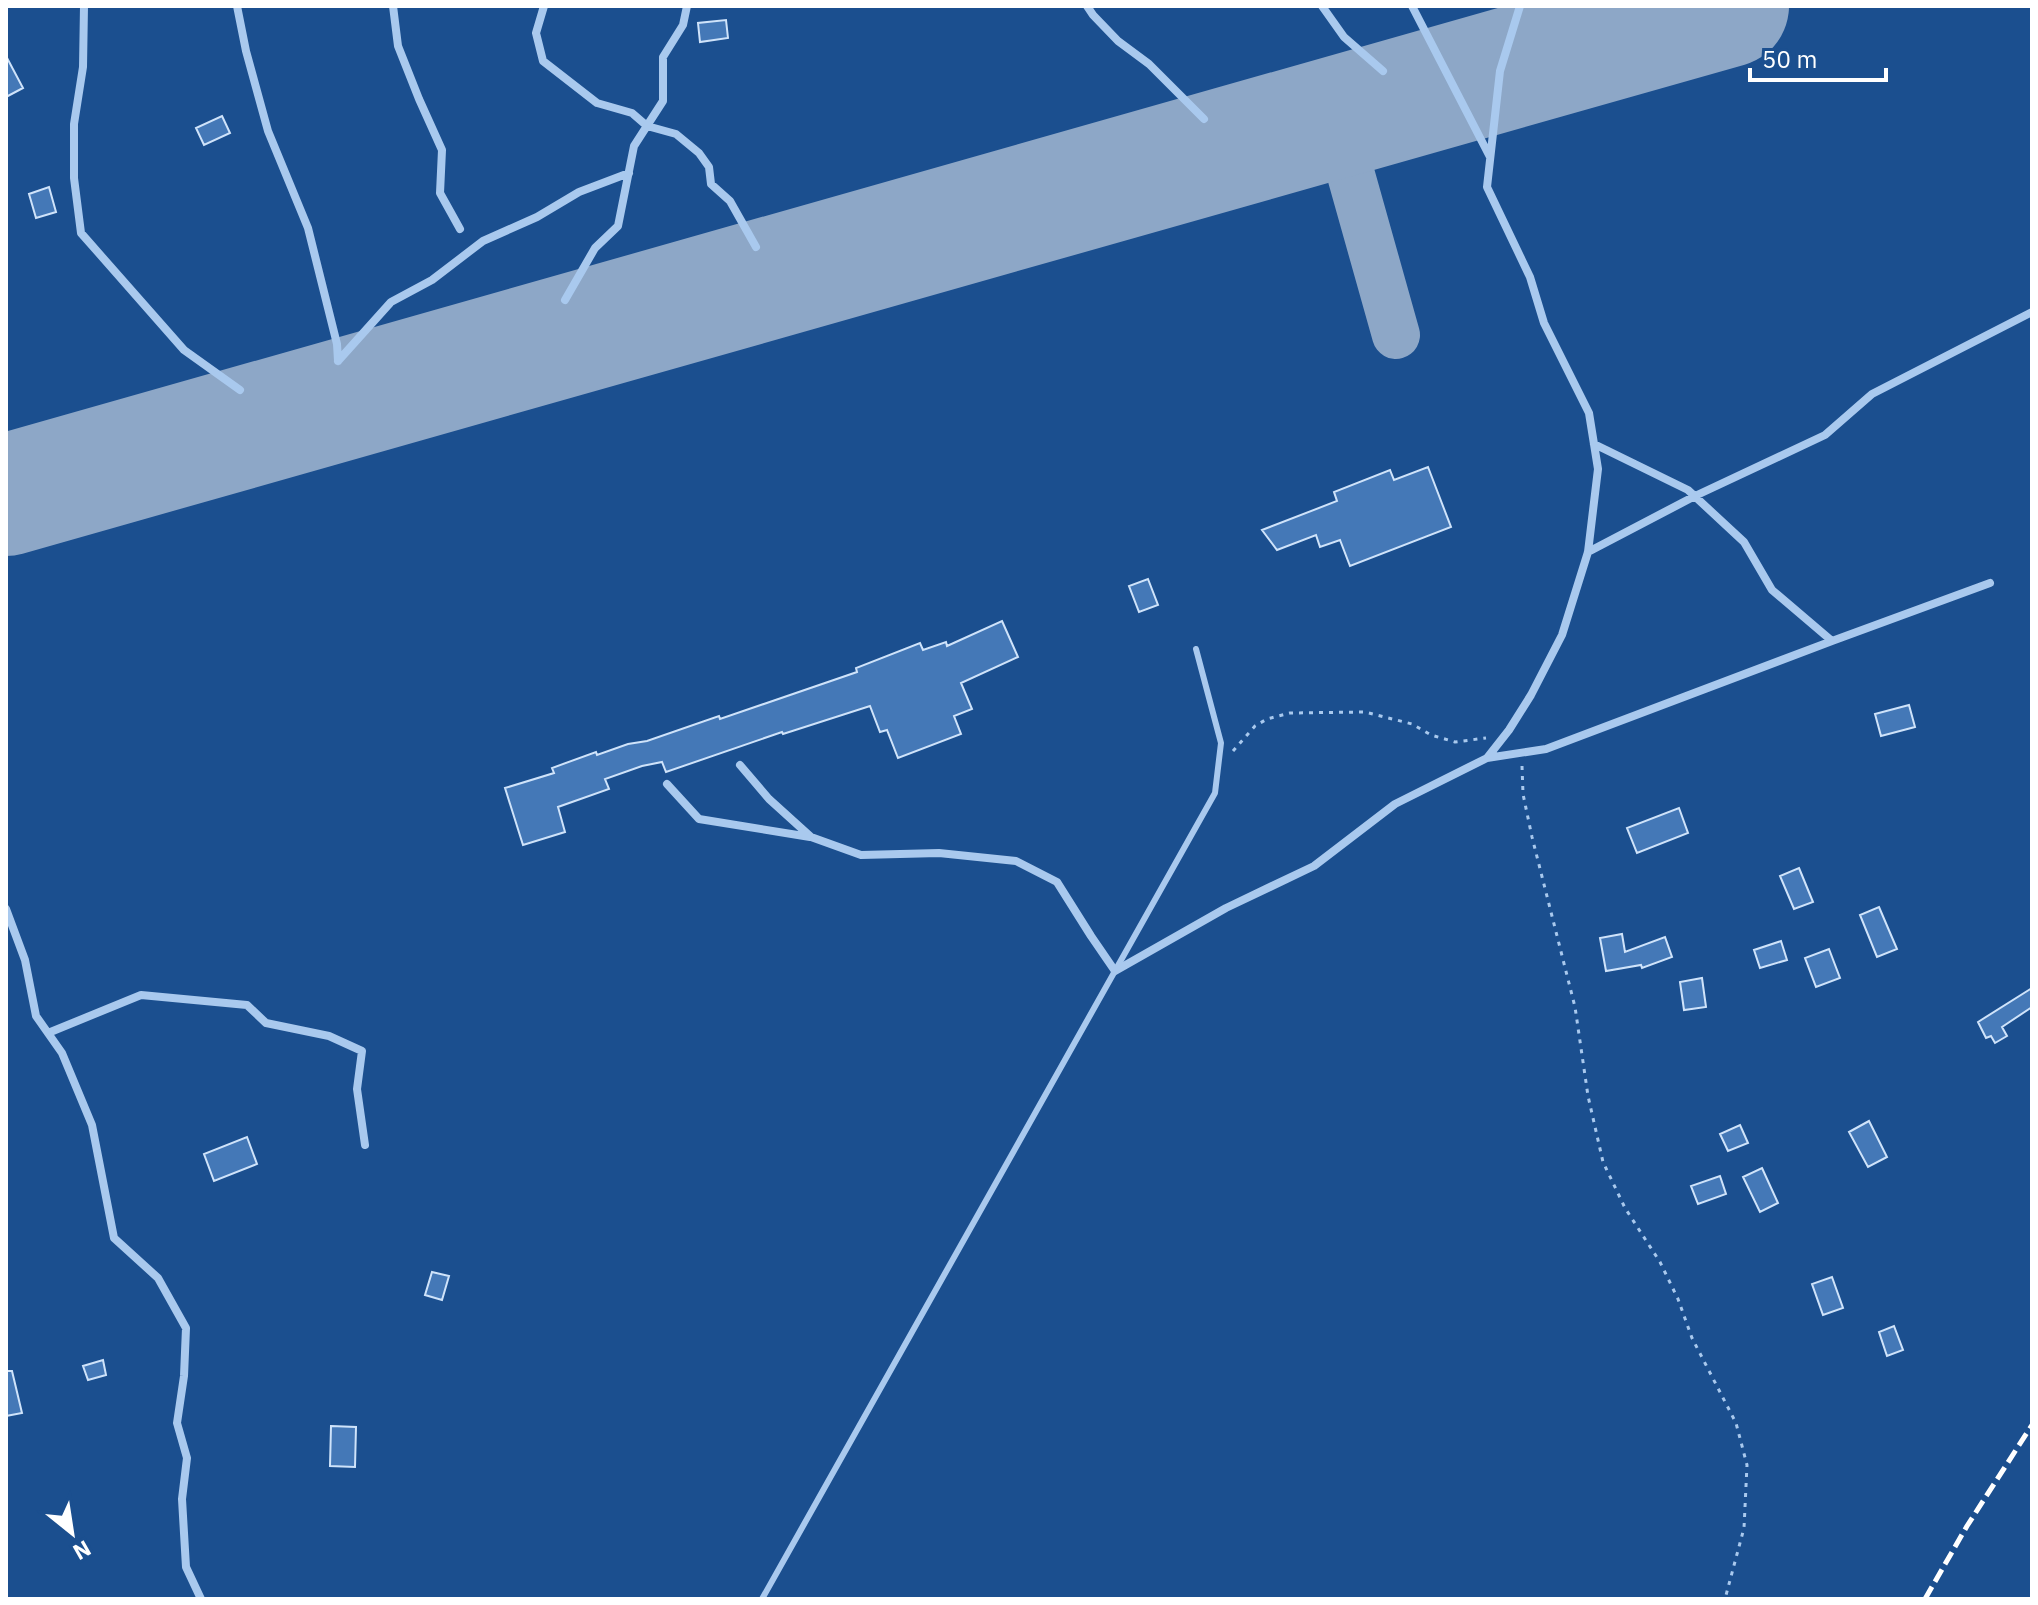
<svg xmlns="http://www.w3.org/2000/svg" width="2038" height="1605" viewBox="0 0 2038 1605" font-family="'IBM Plex Sans',sans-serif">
<rect width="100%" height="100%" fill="#1b4f8f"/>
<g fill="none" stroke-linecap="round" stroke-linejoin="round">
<path stroke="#8da7c7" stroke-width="48" d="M 1335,118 L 1396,335"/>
<path stroke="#8da7c7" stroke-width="122" d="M 6,495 L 1728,6"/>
</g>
<path fill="#4478b7" stroke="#cfe3fa" stroke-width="2" d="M 726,20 L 728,38 L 700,42 L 698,23 Z
M 6,56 L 23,88 L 6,97 Z
M 222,116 L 230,133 L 204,145 L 196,128 Z
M 49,187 L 56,212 L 36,218 L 29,194 Z
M 1428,467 L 1451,527 L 1350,566 L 1340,540 L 1320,547 L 1316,535 L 1277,550 L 1262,530 L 1337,501 L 1334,492 L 1390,470 L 1394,480 Z
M 1148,579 L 1158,605 L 1139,612 L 1129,586 Z
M 1002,621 L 1018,657 L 961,683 L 972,709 L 954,716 L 961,734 L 898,758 L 887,730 L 880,732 L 870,706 L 783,734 L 782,732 L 666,772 L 662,762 L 642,766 L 605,779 L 609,789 L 558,807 L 565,832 L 523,845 L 505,788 L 554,773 L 552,768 L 596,752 L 597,755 L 628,744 L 647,741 L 719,716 L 720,719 L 857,672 L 856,668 L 920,643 L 923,650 L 946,642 L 947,646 Z
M 1909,705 L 1915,727 L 1881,736 L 1875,714 Z
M 1679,808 L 1688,833 L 1637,853 L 1627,828 Z
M 1799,868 L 1813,902 L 1794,909 L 1780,876 Z
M 1879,907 L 1897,949 L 1877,957 L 1860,915 Z
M 1622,934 L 1625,952 L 1665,937 L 1672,957 L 1642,968 L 1641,965 L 1606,971 L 1600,938 Z
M 1781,941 L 1787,960 L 1760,968 L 1754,950 Z
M 1829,949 L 1840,978 L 1816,987 L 1805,958 Z
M 1702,978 L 1706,1007 L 1684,1010 L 1680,982 Z
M 2032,988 L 2032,1007 L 2002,1027 L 2007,1036 L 1995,1043 L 1991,1036 L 1986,1038 L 1978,1022 Z
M 1869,1121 L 1887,1157 L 1868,1167 L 1849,1132 Z
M 1740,1125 L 1748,1143 L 1728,1151 L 1720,1134 Z
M 247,1137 L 257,1164 L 214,1181 L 204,1154 Z
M 1762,1168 L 1778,1203 L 1760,1212 L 1743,1177 Z
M 1720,1176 L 1726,1194 L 1698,1204 L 1691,1186 Z
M 432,1272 L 449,1276 L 442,1300 L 425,1295 Z
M 1832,1277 L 1843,1308 L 1823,1315 L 1812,1284 Z
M 1894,1326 L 1903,1350 L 1887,1356 L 1879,1332 Z
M 103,1360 L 106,1375 L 88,1380 L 83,1366 Z
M 6,1371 L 12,1371 L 22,1413 L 6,1416 Z
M 331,1426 L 356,1427 L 355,1467 L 330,1466 Z"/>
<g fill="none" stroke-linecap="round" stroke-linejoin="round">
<path stroke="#a9c9ee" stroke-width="3" stroke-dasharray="4 6" stroke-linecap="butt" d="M 1233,751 L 1255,726 L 1267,719 L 1290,713 L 1365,712 L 1412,724 L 1431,735 L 1455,742 L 1486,738
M 1522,766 L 1523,794 L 1532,837 L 1575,1007 L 1588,1096 L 1603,1162 L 1625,1208 L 1660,1262 L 1678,1299 L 1692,1338 L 1736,1423 L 1747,1465 L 1744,1528 L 1725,1599"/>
<path stroke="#a9c9ee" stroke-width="6" d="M 762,1599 L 1215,793 L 1221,743 L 1196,649"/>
<path stroke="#a9c9ee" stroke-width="8" d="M 84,6 L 83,67 L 74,124 L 74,178 L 81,233 L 184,350 L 240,390
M 237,6 L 246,51 L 268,131 L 308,228 L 337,344 L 338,361
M 393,6 L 398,46 L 419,99 L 442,150 L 440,193 L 460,229
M 544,6 L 536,33 L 543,61 L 597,103 L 632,113 L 647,126 L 676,134 L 699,153 L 709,167 L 711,184 L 730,201 L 756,247
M 1087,6 L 1093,15 L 1118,41 L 1149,64 L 1204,119
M 1322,6 L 1344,37 L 1383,71
M 1412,6 L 1490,157
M 565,300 L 595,248 L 618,226 L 634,146 L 663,101 L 663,57 L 683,25 L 687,6
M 338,361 L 391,302 L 432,280 L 483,241 L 537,217 L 579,192 L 629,173
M 1594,444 L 1688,490 L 1744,542 L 1772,590 L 1832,641 L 1990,583
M 1588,552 L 1695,496 L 1825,435 L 1872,394 L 2032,312
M 1487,758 L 1546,749 L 1832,641
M 740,765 L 769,799 L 811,837 L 861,855 L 939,853 L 1016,861 L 1057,882 L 1091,936 L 1115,971 L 1226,908 L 1314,866 L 1395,804 L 1487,758 L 1509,730 L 1531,695 L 1562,635 L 1588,552 L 1598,469 L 1589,413 L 1544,323 L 1530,277 L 1487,187 L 1500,71 L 1520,6
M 667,784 L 699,819 L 810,837
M 6,909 L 25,960 L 36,1016 L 62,1053 L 92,1125 L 114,1238 L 158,1278 L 186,1328 L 184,1376 L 177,1423 L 187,1458 L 182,1499 L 186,1567 L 201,1599
M 48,1033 L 141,995 L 247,1005 L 266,1023 L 329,1036 L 362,1051 L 357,1089 L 365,1145"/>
<path stroke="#fff" stroke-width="5" stroke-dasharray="14 6" stroke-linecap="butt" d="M 1925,1599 L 1967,1526 L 2032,1425"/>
</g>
<rect width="2038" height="1605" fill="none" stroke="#ffffff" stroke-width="16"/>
<g transform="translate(72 1533) rotate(150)" stroke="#1b4f8f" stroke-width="6" paint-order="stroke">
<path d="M0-6L14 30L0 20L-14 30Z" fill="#ffffff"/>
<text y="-12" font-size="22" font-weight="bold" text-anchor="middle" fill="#ffffff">N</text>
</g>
<path d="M1750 68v12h136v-12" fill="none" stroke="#ffffff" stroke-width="4"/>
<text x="1762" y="68" font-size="24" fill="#ffffff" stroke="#1b4f8f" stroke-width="6" paint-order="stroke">50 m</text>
</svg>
